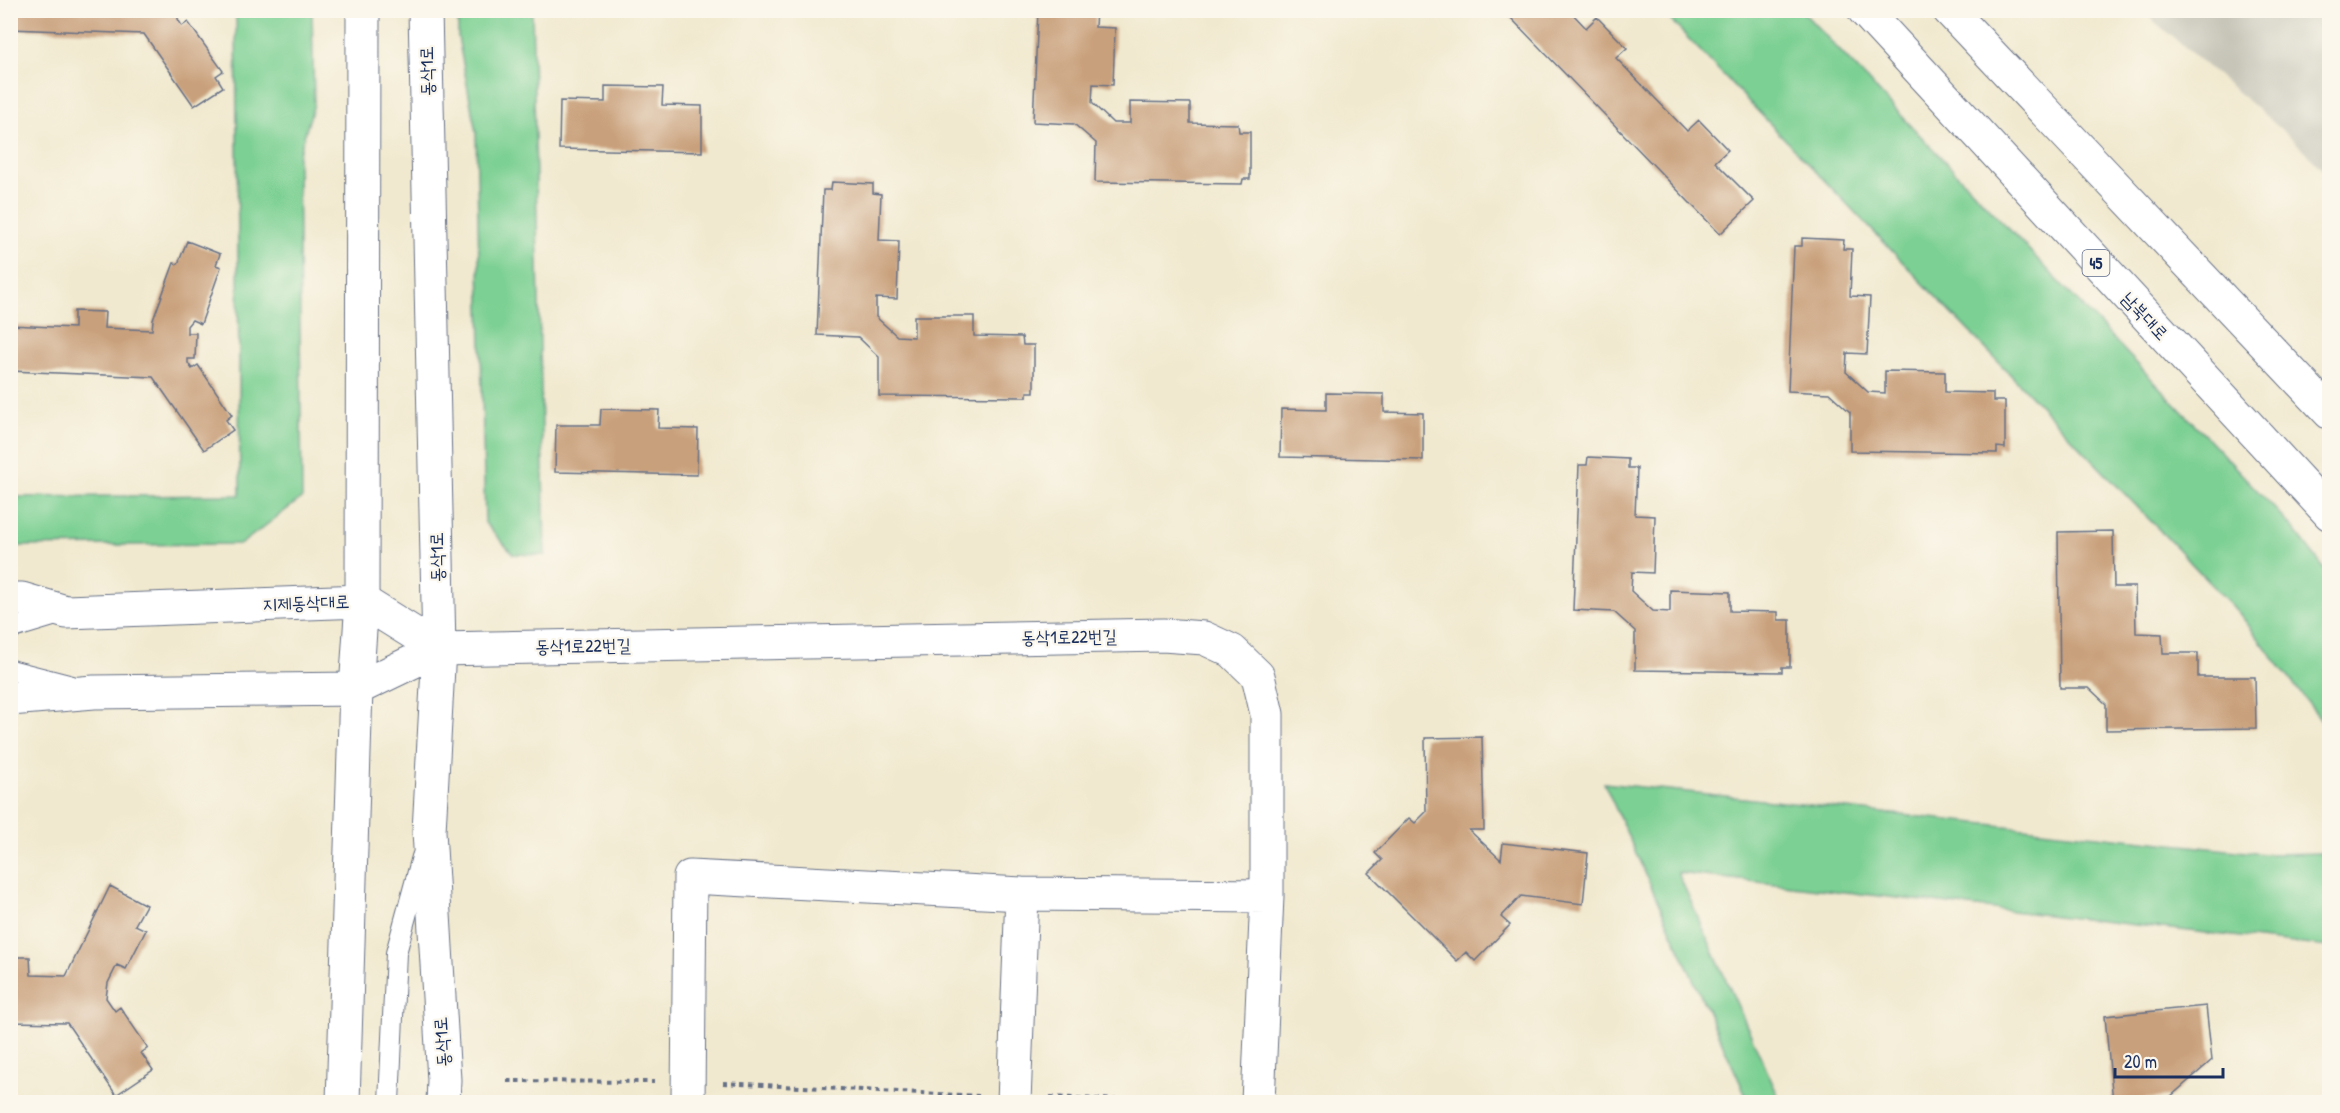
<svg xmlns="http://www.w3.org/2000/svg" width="2340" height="1113" viewBox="0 0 2340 1113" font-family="'Patrick Hand','Poor Story',sans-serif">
<rect width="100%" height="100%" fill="#fbf7ec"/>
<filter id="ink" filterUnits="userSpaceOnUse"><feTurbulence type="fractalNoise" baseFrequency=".0167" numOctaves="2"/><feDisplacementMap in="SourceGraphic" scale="12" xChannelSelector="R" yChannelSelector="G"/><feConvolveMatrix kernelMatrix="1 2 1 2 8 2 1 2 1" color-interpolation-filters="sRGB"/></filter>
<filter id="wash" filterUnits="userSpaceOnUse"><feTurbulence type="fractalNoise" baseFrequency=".008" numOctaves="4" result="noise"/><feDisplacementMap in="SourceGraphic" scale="24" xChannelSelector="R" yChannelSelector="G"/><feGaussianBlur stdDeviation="1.35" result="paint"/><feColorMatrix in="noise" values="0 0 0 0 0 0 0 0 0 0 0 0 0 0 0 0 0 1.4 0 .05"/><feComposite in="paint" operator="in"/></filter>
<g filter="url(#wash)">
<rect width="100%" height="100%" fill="#f1e9cf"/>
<path fill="#c6c5b8" d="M 2142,11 L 2329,11 L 2329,177 L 2294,140 Z"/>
<path fill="#7cd093" stroke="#4c8078" stroke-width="1.5" d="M 236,11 L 312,11 L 314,104 L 298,157 L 302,498 L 241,544 L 11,546 L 11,497 L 240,495 Z
M 458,11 L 532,11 L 545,555 L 513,554 L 485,523 L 476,132 L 458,37 Z
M 1662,11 L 1802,11 L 2293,528 L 2329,575 L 2329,730 L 2239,613 Z
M 1604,783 L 2265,854 L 2329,853 L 2329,947 L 1678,873 L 1781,1102 L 1749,1102 Z"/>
<g id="blocks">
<path fill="#c9a07c" d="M 10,10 L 185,10 L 185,15 L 178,15 L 178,19 L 182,26 L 188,22 L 223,71 L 216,76 L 223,87 L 194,106 L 144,34 L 10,29 Z
M 1038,10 L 1096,10 L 1095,27 L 1115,28 L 1113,85 L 1093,84 L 1092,103 L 1113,123 L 1130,123 L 1130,102 L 1190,103 L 1190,123 L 1238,124 L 1239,132 L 1250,132 L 1250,179 L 1243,179 L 1242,184 L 1095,182 L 1096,143 L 1074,124 L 1033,122 Z
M 1514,10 L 1569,10 L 1586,28 L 1597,17 L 1627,48 L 1616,58 L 1687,131 L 1699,120 L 1728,150 L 1715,162 L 1754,201 L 1720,234 L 1509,16 Z
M 605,86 L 663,87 L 662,105 L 702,106 L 702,152 L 559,149 L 560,101 L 605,102 Z
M 832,182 L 873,184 L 873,193 L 881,194 L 879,240 L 899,241 L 897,299 L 876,298 L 876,317 L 897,336 L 914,337 L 914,316 L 974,316 L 974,336 L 1022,337 L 1023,345 L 1034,345 L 1034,392 L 1027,392 L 1027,397 L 879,396 L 879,357 L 858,337 L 817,335 L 823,190 L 831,190 Z
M 1802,238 L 1844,240 L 1843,249 L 1852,249 L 1850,296 L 1870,297 L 1867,354 L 1847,353 L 1846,372 L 1868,392 L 1885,393 L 1885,371 L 1945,372 L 1945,392 L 1993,393 L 1993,401 L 2005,401 L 2005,448 L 1997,447 L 1997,453 L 1850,451 L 1850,412 L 1829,393 L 1788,391 L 1794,246 L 1802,246 Z
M 187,241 L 220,254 L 216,265 L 221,267 L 201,324 L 192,320 L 187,326 L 187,333 L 196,333 L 195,359 L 188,359 L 188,363 L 192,369 L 198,365 L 232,415 L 226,420 L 233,430 L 204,450 L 153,377 L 10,371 L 10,325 L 74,328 L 74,311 L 105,312 L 104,328 L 152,330 L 153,320 L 174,263 L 178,264 Z
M 1326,393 L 1384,394 L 1384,412 L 1423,413 L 1423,460 L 1280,457 L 1281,409 L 1326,410 Z
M 601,409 L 659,410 L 658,428 L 698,429 L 697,475 L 555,472 L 556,425 L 600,425 Z
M 1588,457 L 1628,459 L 1628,468 L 1637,468 L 1635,515 L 1655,516 L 1653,573 L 1632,572 L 1631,591 L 1653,611 L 1670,612 L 1670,590 L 1730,592 L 1730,611 L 1778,612 L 1778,620 L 1790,620 L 1790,667 L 1782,667 L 1782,672 L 1635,670 L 1635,631 L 1614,612 L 1573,610 L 1579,465 L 1587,465 Z
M 2113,531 L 2114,587 L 2135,587 L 2136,633 L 2162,634 L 2163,653 L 2198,653 L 2198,677 L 2255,677 L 2256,728 L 2106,730 L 2106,704 L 2089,688 L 2060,688 L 2058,532 Z
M 1482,737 L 1484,830 L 1469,830 L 1501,860 L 1503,843 L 1588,853 L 1583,904 L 1521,896 L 1501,917 L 1510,925 L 1475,961 L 1466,952 L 1457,961 L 1369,873 L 1382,860 L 1375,853 L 1409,818 L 1415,823 L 1426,812 L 1425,738 Z
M 110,886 L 146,905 L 135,925 L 146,930 L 126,969 L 117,965 L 108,983 L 106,998 L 115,1011 L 120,1007 L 148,1048 L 141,1053 L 153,1070 L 116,1095 L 67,1023 L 10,1022 L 10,957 L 30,957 L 31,975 L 66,976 Z
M 2206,1006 L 2212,1060 L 2170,1097 L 2113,1102 L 2105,1016 Z"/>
</g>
</g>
<g filter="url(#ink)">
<use href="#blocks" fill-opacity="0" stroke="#667086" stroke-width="1.5"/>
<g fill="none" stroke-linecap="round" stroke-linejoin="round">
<g stroke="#667086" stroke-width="22">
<path id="service" d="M 10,629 L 63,613
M 10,670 L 72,686
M 389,1102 L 396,953 L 422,857"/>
</g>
<g stroke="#667086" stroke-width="35">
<path id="minor" d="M 439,649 L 1163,635 L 1204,638 L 1232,651 L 1258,676 L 1267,714 L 1267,896 L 1258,1102
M 688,1102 L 690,877 L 1022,894 L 1267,896
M 1014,1102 L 1022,894"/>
</g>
<g stroke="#667086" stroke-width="35">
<path id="tertiary" d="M 425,10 L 439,649
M 362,601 L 363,10"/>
</g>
<g stroke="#667086" stroke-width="35">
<path id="secondary" d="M 10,599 L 22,599 L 66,612 L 362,601 L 439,649
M 439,649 L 429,831 L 444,1080 L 443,1102
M 10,699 L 94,692 L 356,689 L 439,649
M 343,1102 L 356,689 L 362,601"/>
</g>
<g stroke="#667086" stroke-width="35">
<path id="trunk" d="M 1864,10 L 2330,514
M 1949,10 L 2330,413"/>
</g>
<path stroke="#667086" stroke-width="4" stroke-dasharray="4.5 4.5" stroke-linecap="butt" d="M 507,1081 L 654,1082
M 723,1083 L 979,1096
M 1050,1097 L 1169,1102"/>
<use href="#service" stroke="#fff" stroke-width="20"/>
<use href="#minor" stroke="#fff" stroke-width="33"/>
<use href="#tertiary" stroke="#fff" stroke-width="33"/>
<use href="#secondary" stroke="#fff" stroke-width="33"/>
<use href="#trunk" stroke="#fff" stroke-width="33"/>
</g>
</g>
<g text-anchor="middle" stroke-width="4.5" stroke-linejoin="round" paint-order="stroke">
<rect fill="#fbf7ec" stroke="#5e6b89" stroke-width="1.5" x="2082.5" y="250" width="27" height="26" rx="4.5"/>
<g font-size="16" font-weight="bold" fill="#1b2f5e">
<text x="2096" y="269">45</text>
</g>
<g font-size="18" fill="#1b2f5e" stroke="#fbf7ec">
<text transform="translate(427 71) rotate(-91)" y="6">동삭1로</text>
<text transform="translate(2145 316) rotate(47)" y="6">남북대로</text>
<text transform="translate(437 557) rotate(-91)" y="6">동삭1로</text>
<text transform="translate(306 603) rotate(-2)" y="6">지제동삭대로</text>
<text transform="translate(1069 637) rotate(-1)" y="6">동삭1로22번길</text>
<text transform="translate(583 646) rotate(-1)" y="6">동삭1로22번길</text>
<text transform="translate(442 1042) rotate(-94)" y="6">동삭1로</text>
</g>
</g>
<rect width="2340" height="1113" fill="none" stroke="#fbf7ec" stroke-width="36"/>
<path d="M2115 1068v9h108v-9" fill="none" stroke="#1b2f5e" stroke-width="3"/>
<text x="2124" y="1068" font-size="18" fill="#1b2f5e" stroke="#fbf7ec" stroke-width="4.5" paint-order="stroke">20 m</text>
</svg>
